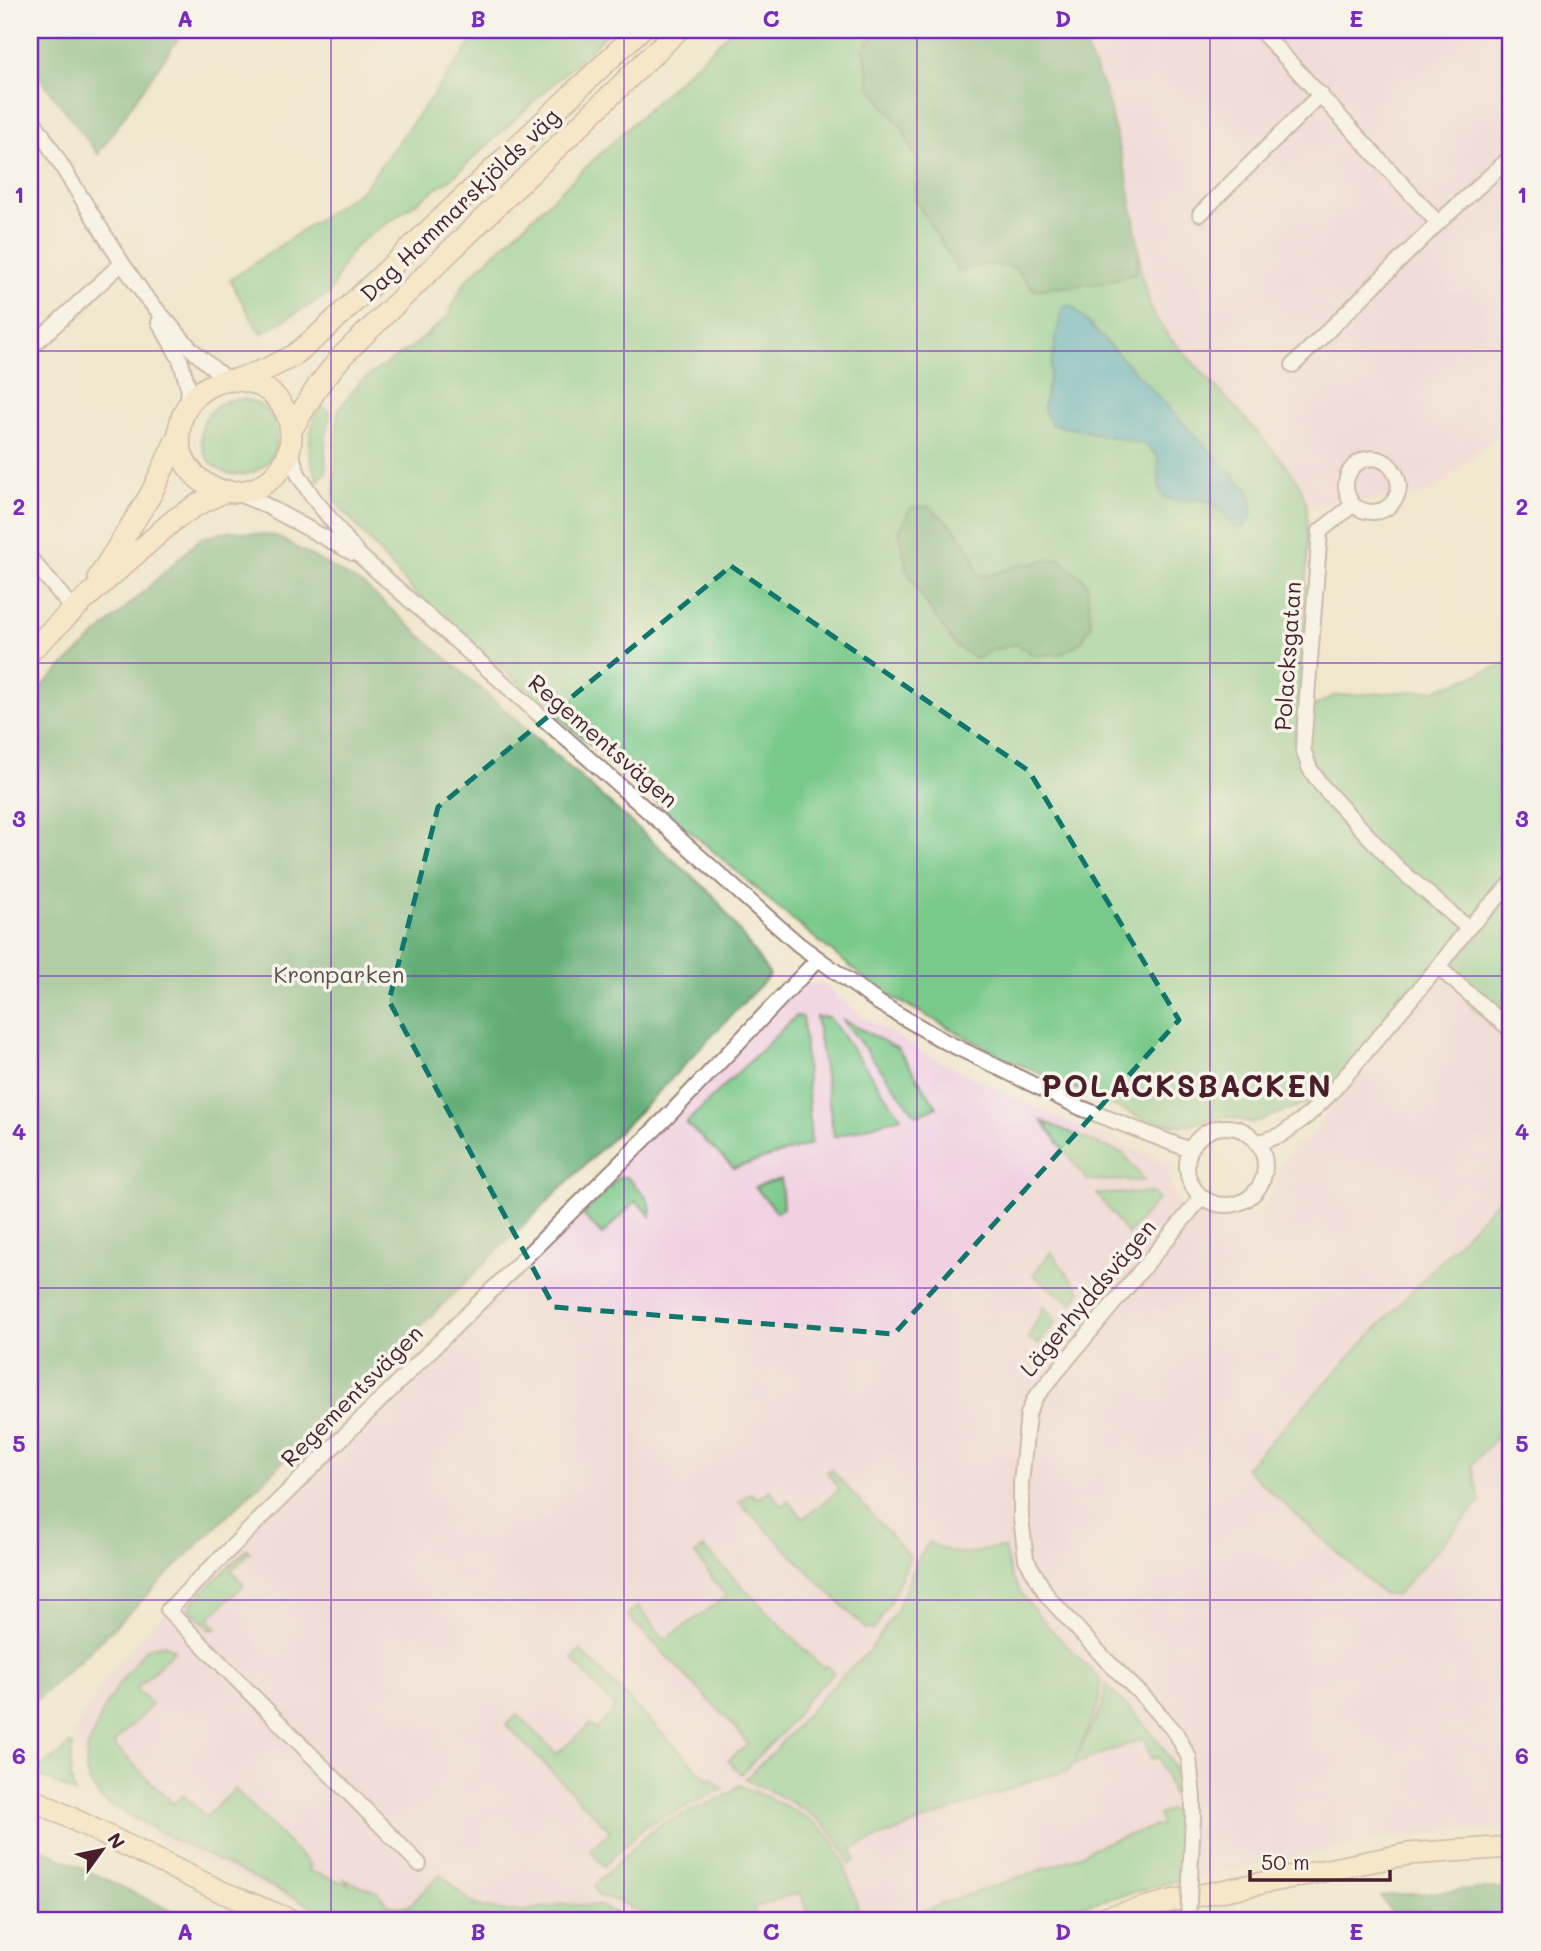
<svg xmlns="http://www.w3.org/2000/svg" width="1541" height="1951" viewBox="0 0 1541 1951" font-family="Mali,sans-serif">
<rect width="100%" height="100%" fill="#f7f3e8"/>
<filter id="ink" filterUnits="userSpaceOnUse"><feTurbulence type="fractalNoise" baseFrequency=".0143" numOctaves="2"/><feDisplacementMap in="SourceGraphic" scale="14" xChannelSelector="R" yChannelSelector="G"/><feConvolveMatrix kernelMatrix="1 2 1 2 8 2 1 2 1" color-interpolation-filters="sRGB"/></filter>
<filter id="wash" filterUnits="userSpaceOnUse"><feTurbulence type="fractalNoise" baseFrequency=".00686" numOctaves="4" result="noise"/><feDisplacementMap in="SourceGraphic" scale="28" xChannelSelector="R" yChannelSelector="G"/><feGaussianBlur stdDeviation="1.57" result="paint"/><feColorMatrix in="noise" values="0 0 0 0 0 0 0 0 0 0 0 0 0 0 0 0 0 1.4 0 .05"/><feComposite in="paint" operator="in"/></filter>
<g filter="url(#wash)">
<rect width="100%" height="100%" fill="#f0e7cd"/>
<path fill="#f1d0e2" d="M 1078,30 L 1511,30 L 1511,427 L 1493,439 L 1433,492 L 1307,507 L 1301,488 L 1290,470 L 1243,416 L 1168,336 L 1152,312 L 1141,274 L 1127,177 L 1104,88 Z
M 1438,967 L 1470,994 L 1466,1001 L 1511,1043 L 1511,1828 L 1411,1834 L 1175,1881 L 1023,1921 L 343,1921 L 226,1872 L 163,1843 L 111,1806 L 86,1767 L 73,1734 L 108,1675 L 168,1610 L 790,987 L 822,982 L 861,1016 L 925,1054 L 1064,1121 L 1173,1164 L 1170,1188 L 1176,1201 L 1184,1210 L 1238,1219 L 1251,1216 L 1262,1209 L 1270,1198 L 1274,1187 L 1275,1174 L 1291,1149 L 1317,1130 L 1330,1094 Z"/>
<path fill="#78c98a" stroke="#61745a" stroke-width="2" d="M 481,30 L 611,30 L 453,177 L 359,243 L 348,255 L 329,294 L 260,334 L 230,280 L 364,188 Z
M 732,30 L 878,30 L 864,49 L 870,87 L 901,127 L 917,160 L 915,199 L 986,264 L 1014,267 L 1034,290 L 1136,273 L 1139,250 L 1141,274 L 1152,312 L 1168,336 L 1243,416 L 1290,470 L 1301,488 L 1307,507 L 1308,544 L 1304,612 L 1307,710 L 1333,696 L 1435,690 L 1511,662 L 1511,1043 L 1466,1001 L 1470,995 L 1438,967 L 1330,1094 L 1253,1123 L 1224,1116 L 1183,1126 L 1146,1120 L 1003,1057 L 879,990 L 789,917 L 412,590 L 334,500 L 338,410 L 361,381 L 417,343 L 447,317 L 465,281 Z
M201 437a38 38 0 1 1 76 0a38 38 0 1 1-76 0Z
M 321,404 L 330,413 L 325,441 L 326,472 L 318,481 C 305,452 307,432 321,404 Z
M 796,1016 L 803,1017 L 811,1144 L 734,1168 L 686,1123 Z
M 816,1017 L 829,1017 L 901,1117 L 834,1137 Z
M 842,1019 L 898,1049 L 937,1107 L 916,1115 Z
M 1042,1121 L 1124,1154 L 1144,1181 L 1087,1180 Z
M 619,1177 L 627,1177 C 638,1190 652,1197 651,1216 L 636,1201 L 602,1235 L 583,1215 Z
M 781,1179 L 783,1208 L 777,1212 L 755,1187 Z
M 1511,1186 L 1511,1421 L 1472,1464 L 1480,1502 L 1396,1596 L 1382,1593 L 1245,1468 Z
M 1154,1193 L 1158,1199 L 1128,1235 L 1097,1194 Z
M 1051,1252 L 1081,1292 L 1072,1304 L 1033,1275 Z
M 1044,1306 L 1056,1322 L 1038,1344 L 1028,1338 Z
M 831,1469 L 910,1557 L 891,1600 L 874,1630 L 866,1629 L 739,1502 L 750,1493 L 758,1498 L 770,1490 L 781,1506 L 788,1501 L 803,1518 L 839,1490 L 827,1472 Z
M 929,1542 C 943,1550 960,1556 977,1552 C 987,1549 994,1548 1004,1548 C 1007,1560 1009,1574 1016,1585 C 1037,1619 1072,1650 1100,1679 L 1099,1703 L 1075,1759 L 1103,1705 L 1105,1684 C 1132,1712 1178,1751 1179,1792 L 1172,1794 L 1158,1757 L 1151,1759 L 1143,1739 L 1072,1765 L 1069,1771 L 1032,1780 L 852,1848 L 856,1860 L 850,1864 C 847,1857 844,1850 840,1844 C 822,1813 776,1795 745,1779 L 774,1751 L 835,1683 L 870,1650 L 897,1610 L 916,1562 Z
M 704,1548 L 823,1668 L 827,1665 L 834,1673 L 808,1698 L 796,1716 L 780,1734 L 741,1774 L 728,1760 L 748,1745 L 737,1729 L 627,1615 L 638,1606 L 665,1640 L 726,1597 L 695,1554 Z
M 247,1549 L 250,1552 L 231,1571 L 244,1585 L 208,1619 L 217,1628 L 214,1630 L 210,1629 L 189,1609 L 191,1603 Z
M 165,1644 L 175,1650 L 136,1689 L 152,1705 L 113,1744 L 173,1804 L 183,1795 L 206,1817 L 235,1789 L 311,1866 L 308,1870 L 349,1885 L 344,1879 L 378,1892 L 386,1903 L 391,1906 L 409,1906 L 441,1874 L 470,1902 L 486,1908 L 504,1911 L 523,1911 L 564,1904 L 600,1906 L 632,1921 L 343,1921 L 175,1840 L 111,1806 L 99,1797 L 89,1782 L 86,1771 L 87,1750 L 103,1711 L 116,1688 L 145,1650 L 154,1646 Z
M 580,1650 L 709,1781 L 711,1777 L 723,1789 L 645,1826 L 604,1866 L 590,1850 L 610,1831 L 506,1725 L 517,1714 L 557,1754 L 590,1724 L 596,1730 L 615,1708 L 572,1659 Z
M 70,1744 L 73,1745 C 69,1763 69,1776 75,1793 L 30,1771 L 30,1768 C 47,1766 58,1755 70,1744 Z
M 739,1785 C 768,1798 817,1816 835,1844 C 846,1862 852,1891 859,1911 L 835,1921 L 812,1921 L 800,1893 L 787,1896 L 754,1908 L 758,1921 L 659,1921 L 618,1901 L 598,1896 L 594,1886 L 651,1831 L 662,1824 L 731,1793 Z
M 1169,1810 L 1178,1812 L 1185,1819 L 1181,1880 L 1023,1921 L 897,1921 L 950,1901 L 1072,1859 L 1102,1844 L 1161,1824 L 1158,1815 Z"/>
<path fill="#62ad76" stroke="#566650" stroke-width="2" d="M 30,30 L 184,30 L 98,154 L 30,65 Z
M 878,30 L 1078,30 L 1104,88 L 1127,177 L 1139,250 L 1136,273 L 1102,283 L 1034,290 L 1014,267 L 986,264 L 959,272 L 915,199 L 917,160 L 901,127 L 870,87 L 864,49 Z
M 928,506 C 949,522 963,534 974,559 C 976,565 976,570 978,576 L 991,575 L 1020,565 L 1060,558 L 1087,583 L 1091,624 L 1081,642 L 1060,654 L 1034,655 L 1016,644 L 991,650 L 977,659 L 956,646 L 925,602 L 907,571 L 899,531 L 911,508 Z
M 231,531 L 276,536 L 365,586 L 714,896 L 770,975 L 651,1100 L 91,1650 L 30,1706 L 30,697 L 201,538 Z
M 30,1843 L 193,1921 L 30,1921 Z
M 1511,1887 L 1511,1921 L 1396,1921 L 1381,1896 Z"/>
<path fill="#40a8c0" stroke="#456476" stroke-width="2" d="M 1069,305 L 1075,309 L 1249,492 C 1254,502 1253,519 1245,527 L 1234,526 C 1227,519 1219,506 1209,502 C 1195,495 1178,505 1164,497 L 1159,486 L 1158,457 L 1145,444 L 1052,424 C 1047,418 1044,413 1044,405 L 1061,313 L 1063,308 Z"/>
</g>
<g filter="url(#ink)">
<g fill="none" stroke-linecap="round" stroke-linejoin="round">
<g stroke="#9d837c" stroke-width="18">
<path id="minor" d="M 1260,30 L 1438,223
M 30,115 L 122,263 L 145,296 L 191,349 L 227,380
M 1200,214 L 1321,94
M 159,322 L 180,359 L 189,390 L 187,406
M 30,348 L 122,263
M 1293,365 L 1438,223 L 1511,157
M 290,450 L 298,474 L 312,496 L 359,555 L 798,944 L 879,1003 L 942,1040 L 1081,1108 L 1190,1150
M 236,493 L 263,504 L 353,553
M 1353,505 C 1367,515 1385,515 1395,499 C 1400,491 1400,482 1395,473 C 1376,439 1328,470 1353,505 L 1320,531 L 1303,749 L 1310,769 L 1322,786 L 1397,867 L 1468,928
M 30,558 L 74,610
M 1438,967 L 1511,1030
M1187 1166a39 39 0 1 1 78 0a39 39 0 1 1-78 0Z
M 1257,1143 L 1281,1135 L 1307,1116 L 1330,1094 L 1438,967 L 1468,928 L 1511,884
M 1193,1817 L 1193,1798 L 1189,1758 L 1176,1733 L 1145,1698 L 1106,1660 L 1048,1597 L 1026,1559 L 1021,1518 L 1021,1483 L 1028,1414 L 1035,1398 L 1202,1197
M 419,1864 L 168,1610 L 668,1116 L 818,959"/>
</g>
<g stroke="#9d837c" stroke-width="24">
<path id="secondary" d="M 238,379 L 267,369 L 293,356 L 321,333 L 640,30
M179 436a56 56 0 1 1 112 0a56 56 0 1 1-112 0Z
M 291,430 L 318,386 L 342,356 L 678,30
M 99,577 L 151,494 L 178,436
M 30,651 L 85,599 L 175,519 L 197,505 L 223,492
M 30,1798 L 222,1892 L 293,1921
M 1093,1921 L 1171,1901 L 1408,1854 L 1511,1847"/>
</g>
<use href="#minor" stroke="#fff" stroke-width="14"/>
<use href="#secondary" stroke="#fce6c4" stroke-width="21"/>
<g stroke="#9d837c" stroke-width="18" stroke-linecap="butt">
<path id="minor-bridge" d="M 1188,1921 L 1193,1817"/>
</g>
<use href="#minor-bridge" stroke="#fff" stroke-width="14"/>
</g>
</g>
<path d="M0 0H1541V1951H0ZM 731,566 L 1029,771 L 1179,1020 L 894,1334 L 554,1307 L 389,1001 L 438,807 Z" fill="#f0e7cd" fill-opacity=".55" fill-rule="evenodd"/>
<path fill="none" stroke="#0f766e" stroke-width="5" stroke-dasharray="14 9" stroke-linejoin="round" d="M 731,566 L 1029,771 L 1179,1020 L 894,1334 L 554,1307 L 389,1001 L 438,807 Z"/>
<path fill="none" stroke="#7b2cbf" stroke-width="2" stroke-opacity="0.55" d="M 331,30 L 331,1921M 624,30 L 624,1921M 917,30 L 917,1921M 1210,30 L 1210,1921M 30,351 L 1511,351M 30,663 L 1511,663M 30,976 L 1511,976M 30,1288 L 1511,1288M 30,1600 L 1511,1600"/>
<g text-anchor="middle" stroke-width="7" stroke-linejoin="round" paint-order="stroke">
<g font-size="23" fill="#4a1f2b" stroke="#f7f3e8">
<text transform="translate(460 205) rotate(-44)" y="8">Dag Hammarskjölds väg</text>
<text transform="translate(1288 656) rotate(-86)" y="8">Polacksgatan</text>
<text transform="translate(603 741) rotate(41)" y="8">Regementsvägen</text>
<text transform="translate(1088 1298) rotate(-50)" y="8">Lägerhyddsvägen</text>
<text transform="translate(352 1396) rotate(-45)" y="8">Regementsvägen</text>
</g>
<g font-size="23" fill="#585248" stroke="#f7f3e8">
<text x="339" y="983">Kronparken</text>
</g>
<g font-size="30" font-weight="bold" letter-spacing="2" fill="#4a1f2b" stroke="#f7f3e8">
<text x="1187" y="1097">POLACKSBACKEN</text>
</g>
</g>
<rect width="1541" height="1951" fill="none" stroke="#f7f3e8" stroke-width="77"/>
<g transform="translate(102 1850) rotate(57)" stroke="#f7f3e8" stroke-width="5" paint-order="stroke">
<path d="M0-5L12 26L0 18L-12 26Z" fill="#4a1f2b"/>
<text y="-10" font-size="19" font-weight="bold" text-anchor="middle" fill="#4a1f2b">N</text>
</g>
<path d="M1250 1870v10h140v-10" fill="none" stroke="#4a1f2b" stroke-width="3.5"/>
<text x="1261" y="1870" font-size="21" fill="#4a1f2b" stroke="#f7f3e8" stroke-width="5" paint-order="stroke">50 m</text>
<rect x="38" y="38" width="1464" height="1874" fill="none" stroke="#7b2cbf" stroke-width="2.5"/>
<g font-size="23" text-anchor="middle" font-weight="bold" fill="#7b2cbf">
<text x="185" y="27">A</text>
<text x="478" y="27">B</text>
<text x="771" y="27">C</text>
<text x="1063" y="27">D</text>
<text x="1356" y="27">E</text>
<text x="19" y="203">1</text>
<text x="1522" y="203">1</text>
<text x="19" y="515">2</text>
<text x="1522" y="515">2</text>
<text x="19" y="827">3</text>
<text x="1522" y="827">3</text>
<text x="19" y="1140">4</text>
<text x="1522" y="1140">4</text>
<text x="19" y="1452">5</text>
<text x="1522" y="1452">5</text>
<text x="19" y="1764">6</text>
<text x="1522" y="1764">6</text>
<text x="185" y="1940">A</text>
<text x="478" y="1940">B</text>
<text x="771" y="1940">C</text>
<text x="1063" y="1940">D</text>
<text x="1356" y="1940">E</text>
</g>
</svg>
